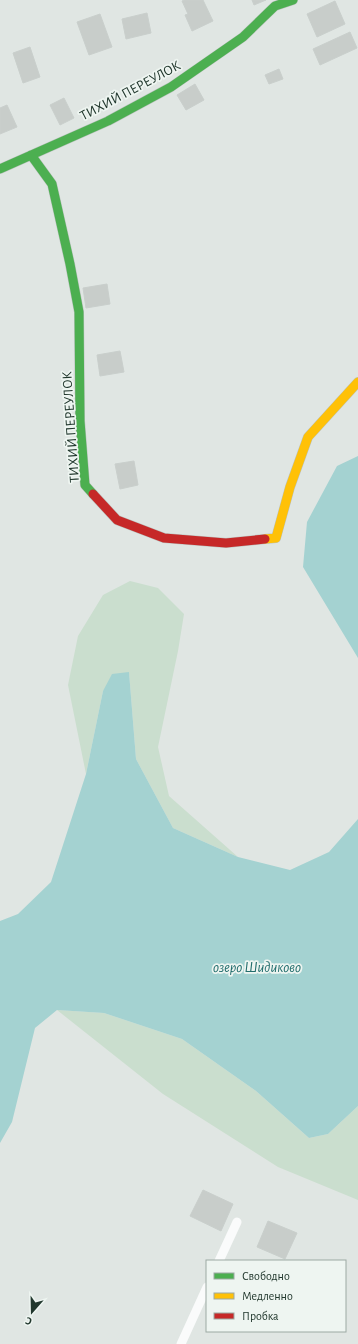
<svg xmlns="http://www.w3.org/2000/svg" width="358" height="1344" viewBox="0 0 358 1344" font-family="'Alegreya Sans',sans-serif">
<rect width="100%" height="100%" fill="#e0e6e3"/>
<path fill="#cadece" d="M 130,581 L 158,588 L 184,614 L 178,651 L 158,747 L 169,796 L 238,857 L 173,828 L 136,759 L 129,672 L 103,691 L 86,774 L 68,685 L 78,636 L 103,595 Z
M 57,1010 L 104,1013 L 182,1039 L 256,1091 L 309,1138 L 328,1134 L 358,1106 L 358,1200 L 278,1167 L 163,1094 Z"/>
<path fill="#a4d2d1" d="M 358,456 L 358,658 L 303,567 L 307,522 L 337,466 Z
M 129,672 L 136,759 L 173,828 L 238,857 L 290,870 L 329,852 L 358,819 L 358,1106 L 328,1134 L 309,1138 L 256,1091 L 182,1039 L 104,1013 L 57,1010 L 35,1028 L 12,1122 L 0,1143 L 0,921 L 18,914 L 51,882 L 86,774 L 103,691 L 112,674 Z"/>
<path fill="#c8cdca" stroke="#c9cfcc" d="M 184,0 L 203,0 L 213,21 L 192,31 L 185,15 L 188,14 L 182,1 Z
M 252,0 L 266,0 L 254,5 Z
M 335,1 L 345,24 L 317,37 L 307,14 Z
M 147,13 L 151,33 L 126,39 L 122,19 Z
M 100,14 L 112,47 L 89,55 L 77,22 Z
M 350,32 L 357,48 L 320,65 L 313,49 Z
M 30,47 L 40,77 L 23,83 L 13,53 Z
M 279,69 L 283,79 L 269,84 L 265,75 Z
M 195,84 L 204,100 L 186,110 L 177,95 Z
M 64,98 L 74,118 L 60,125 L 50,105 Z
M 7,105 L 17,127 L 0,134 L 0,108 Z
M 107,284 L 110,304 L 86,308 L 83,288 Z
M 120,351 L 124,372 L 100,376 L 97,355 Z
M 134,461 L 138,485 L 120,489 L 115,464 Z
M 203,1190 L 233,1204 L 221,1231 L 190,1216 Z
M 268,1221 L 297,1233 L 285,1259 L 257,1247 Z"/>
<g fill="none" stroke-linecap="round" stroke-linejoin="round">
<g stroke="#bac2be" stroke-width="10">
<path id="fast" d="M 31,155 L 52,184 L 70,264 L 79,312 L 80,421 L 85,485 L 93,494
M 0,169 L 108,121 L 171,87 L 243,37 L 275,6 L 293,0"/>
</g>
<g stroke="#bac2be" stroke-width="10">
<path id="slow" d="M 265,539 L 276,538 L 290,487 L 308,437 L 358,382"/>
</g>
<g stroke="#bac2be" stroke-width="10">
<path id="jam" d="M 93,494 L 117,520 L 164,538 L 226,543 L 265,539"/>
</g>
<path stroke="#fafbfb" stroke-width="9" d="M 219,1261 L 237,1222
M 181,1344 L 207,1287"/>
<use href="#fast" stroke="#4caf50" stroke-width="9"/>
<use href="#slow" stroke="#ffc107" stroke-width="9"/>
<use href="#jam" stroke="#c62828" stroke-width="9"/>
</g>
<g text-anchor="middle" stroke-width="3.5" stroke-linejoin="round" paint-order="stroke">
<g font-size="14" fill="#21372d" stroke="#eef5f1">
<text transform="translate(130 90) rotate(-28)" y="5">ТИХИЙ ПЕРЕУЛОК</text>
<text transform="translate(70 427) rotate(-94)" y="5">ТИХИЙ ПЕРЕУЛОК</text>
</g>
<g font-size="15" font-style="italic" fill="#216d6c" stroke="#eef5f1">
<text x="257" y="972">озеро Шидиково</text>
</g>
</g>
<rect x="206" y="1260" width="140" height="72" fill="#eef5f1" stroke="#9ca9a3"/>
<rect x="214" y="1273" width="20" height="6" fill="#4caf50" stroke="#9ca9a3"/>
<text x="242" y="1280" font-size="12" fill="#21372d">Свободно</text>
<rect x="214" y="1293" width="20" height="6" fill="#ffc107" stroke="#9ca9a3"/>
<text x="242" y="1300" font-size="12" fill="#21372d">Медленно</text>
<rect x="214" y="1313" width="20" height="6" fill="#c62828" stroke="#9ca9a3"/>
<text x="242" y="1320" font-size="12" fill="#21372d">Пробка</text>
<g transform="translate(32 1312) rotate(200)" stroke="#eef5f1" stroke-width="3" paint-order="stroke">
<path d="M0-3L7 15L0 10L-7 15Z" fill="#21372d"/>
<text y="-6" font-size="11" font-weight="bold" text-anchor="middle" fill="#21372d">С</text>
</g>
</svg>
